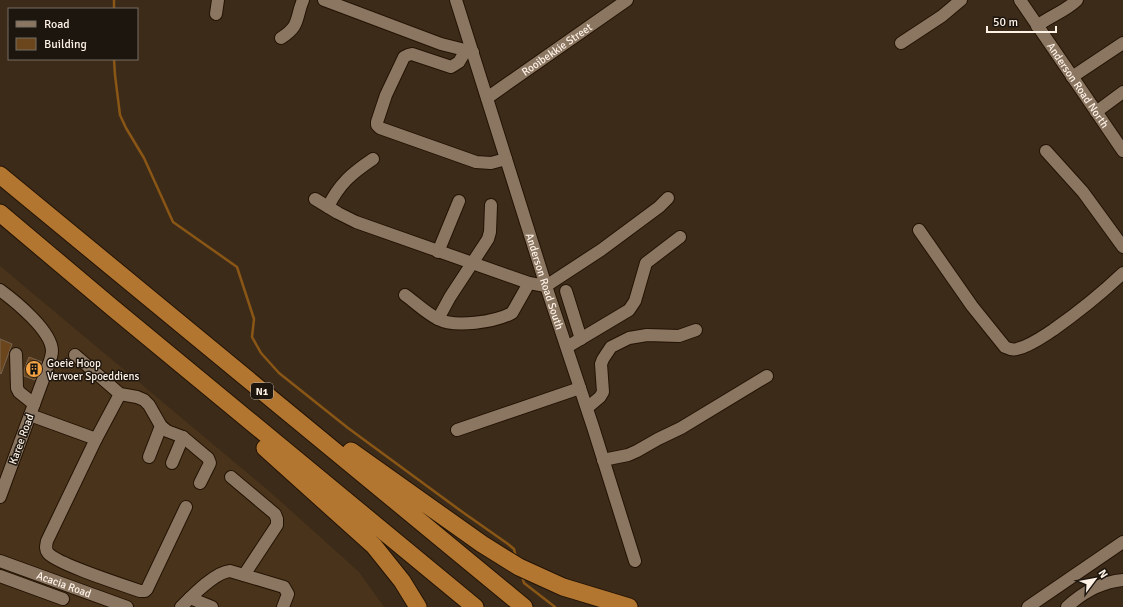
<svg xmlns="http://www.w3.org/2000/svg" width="1123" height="607" viewBox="0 0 1123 607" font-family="Signika,sans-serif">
<rect width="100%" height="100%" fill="#3d2b19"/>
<path fill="#49331b" d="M 0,266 L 269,491 L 359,572 L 384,607 L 0,607 Z"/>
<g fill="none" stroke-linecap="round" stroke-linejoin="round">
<path stroke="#895615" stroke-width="2.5" d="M 114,9 L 114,0
M 114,59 L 115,75 L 120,115 L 126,128 L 144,158 L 173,222 L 237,267 L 254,319 L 252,337 L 261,353 L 279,373 L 348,428 L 461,511 L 508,544 L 514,549 L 516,558
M 522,576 L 524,583 L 555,607"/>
</g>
<path fill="#6b461c" stroke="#786450" d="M 0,339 L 12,344 L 1,374 L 0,373 Z
M 29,357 L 42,362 L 35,380 L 24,376 L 24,370 Z"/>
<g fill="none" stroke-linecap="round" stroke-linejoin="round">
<g stroke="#231303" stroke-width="14">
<g id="minor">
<path d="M 324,0 L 441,44 L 473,52"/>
<path id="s1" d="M 456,0 L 546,286 L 593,427 L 635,561"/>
<path id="s2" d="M 1020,0 L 1123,151"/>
<path d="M 216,14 L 218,0"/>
<path d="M 1037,26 C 1050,16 1066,11 1077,0"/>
<path d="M 281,38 C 301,25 295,19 303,0"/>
<path d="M 901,43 L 942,16 L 961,0"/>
<path d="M 466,50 L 459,62 L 451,67 L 412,54 L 408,55 L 404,57 L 386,95 L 377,122 L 377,125 L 380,128 L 476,162 L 491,163 L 506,159"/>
<path d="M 1072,77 L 1123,43"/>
<path id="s3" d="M 487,98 L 627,0"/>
<path d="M 1096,112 L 1123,92"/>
<path d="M 1046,151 L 1083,192 L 1123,247"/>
<path d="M 315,199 L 338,213 L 356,222 L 529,283 L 546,286 L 601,250 L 659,207 L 668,198"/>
<path d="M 328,207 C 339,184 352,173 373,159"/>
<path d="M 919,230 L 972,306 L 1005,347 C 1009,349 1013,350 1017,349 C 1030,346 1042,337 1053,330 C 1077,313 1101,294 1123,273"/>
<path d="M 438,252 L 459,201"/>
<path d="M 0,290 C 15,301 52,331 52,351 C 52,356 50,361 48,366 L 0,497"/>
<path d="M 566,291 L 581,339"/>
<path d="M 405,295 C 416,303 426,313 438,319 C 455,328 495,322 512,313 L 529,283"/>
<path d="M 438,319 L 450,297 L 488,239 L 490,232 L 491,205"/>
<path d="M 567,347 L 629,310 L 635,301 L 646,263 L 680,237"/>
<path d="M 16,354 L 17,388 L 19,392 L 34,404"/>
<path d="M 75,355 L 120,394 L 137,397 L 144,400 L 149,405 L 161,426 L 167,431 L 183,437 L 208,458 L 210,463 L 200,483"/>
<path d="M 120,394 L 96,439 L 47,541 C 46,546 45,549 48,553 C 57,564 123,585 140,591 L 145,591 L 147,589 L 186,507"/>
<path d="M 587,408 L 600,397 L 603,392 L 601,364 L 603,359 L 611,347 L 629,338 L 647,335 L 679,336 L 696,330"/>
<path d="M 30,415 L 96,439"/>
<path d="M 457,430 L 580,388"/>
<path d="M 149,457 L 161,426"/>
<path d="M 603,460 L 628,455 L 637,451 L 658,439 L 681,428 L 767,376"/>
<path d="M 172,463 L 183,437"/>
<path d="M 231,477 L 275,514 L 277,519 L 277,525 L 244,575"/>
<path id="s4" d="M 0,561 L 127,607"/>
<path d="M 0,576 L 63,599"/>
<path d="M 190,598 L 212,607"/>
<path d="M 181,607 C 192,596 215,572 230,571 L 284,587 L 288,594 L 283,607"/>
<path d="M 1028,607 L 1123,542"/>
<path d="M 1067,607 C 1082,593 1102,582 1123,580"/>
</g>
</g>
<g stroke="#231303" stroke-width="19">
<path id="highway" d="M 0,175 L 524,607
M 0,213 L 114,309 L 475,607
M 265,448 L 374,546 L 402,581 L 418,607
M 351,451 L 482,544 L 519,567 L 563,587 L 629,607"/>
</g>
<use href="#minor" stroke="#8b7662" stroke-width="12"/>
<use href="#highway" stroke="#b27630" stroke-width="17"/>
</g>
<defs>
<g id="building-disc" transform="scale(0.9)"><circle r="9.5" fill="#f4a344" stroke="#1d160e"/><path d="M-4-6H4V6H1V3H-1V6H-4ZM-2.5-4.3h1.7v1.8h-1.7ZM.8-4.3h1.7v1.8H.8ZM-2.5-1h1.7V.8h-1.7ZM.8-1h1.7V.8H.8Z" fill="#111"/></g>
</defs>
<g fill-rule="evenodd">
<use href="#building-disc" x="34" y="369"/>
</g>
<g text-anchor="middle" stroke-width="3" stroke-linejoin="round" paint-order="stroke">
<rect fill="#1d160e" stroke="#bab0a6" stroke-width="1" x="251" y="383" width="22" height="16" rx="3"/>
<g font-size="10" font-weight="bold" fill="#fef2e7">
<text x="262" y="395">N1</text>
</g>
<g font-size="11" fill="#fef2e7" stroke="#1d160e">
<text dy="4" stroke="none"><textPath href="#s3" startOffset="85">Rooibekkie Street</textPath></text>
<text dy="4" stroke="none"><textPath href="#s2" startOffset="103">Anderson Road North</textPath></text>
<text dy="4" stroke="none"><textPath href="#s1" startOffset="295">Anderson Road South</textPath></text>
<text transform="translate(21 439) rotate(-70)" y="4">Karee Road</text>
<text dy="4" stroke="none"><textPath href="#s4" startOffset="68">Acacia Road</textPath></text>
</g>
<g font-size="11" fill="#fef2e7" stroke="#1d160e" text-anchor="start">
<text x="47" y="367">Goeie Hoop<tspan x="47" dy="13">Vervoer Spoeddiens</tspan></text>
</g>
</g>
<rect x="8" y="8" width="130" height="52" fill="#1d160e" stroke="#776e65"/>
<rect x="16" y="21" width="20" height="6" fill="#8b7662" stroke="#776e65"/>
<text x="44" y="28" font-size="12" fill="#fef2e7">Road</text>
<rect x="16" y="38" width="20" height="12" fill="#6b461c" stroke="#776e65"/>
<text x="44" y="48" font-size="12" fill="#fef2e7">Building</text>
<g transform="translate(1095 579) rotate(58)" stroke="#1d160e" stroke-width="3" paint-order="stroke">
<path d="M0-3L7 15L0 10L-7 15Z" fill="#fef2e7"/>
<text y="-6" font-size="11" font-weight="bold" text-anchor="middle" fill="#fef2e7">N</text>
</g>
<path d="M987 26v6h69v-6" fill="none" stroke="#fef2e7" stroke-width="2"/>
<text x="993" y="26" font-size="12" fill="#fef2e7" stroke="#1d160e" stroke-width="3" paint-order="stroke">50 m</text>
</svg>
